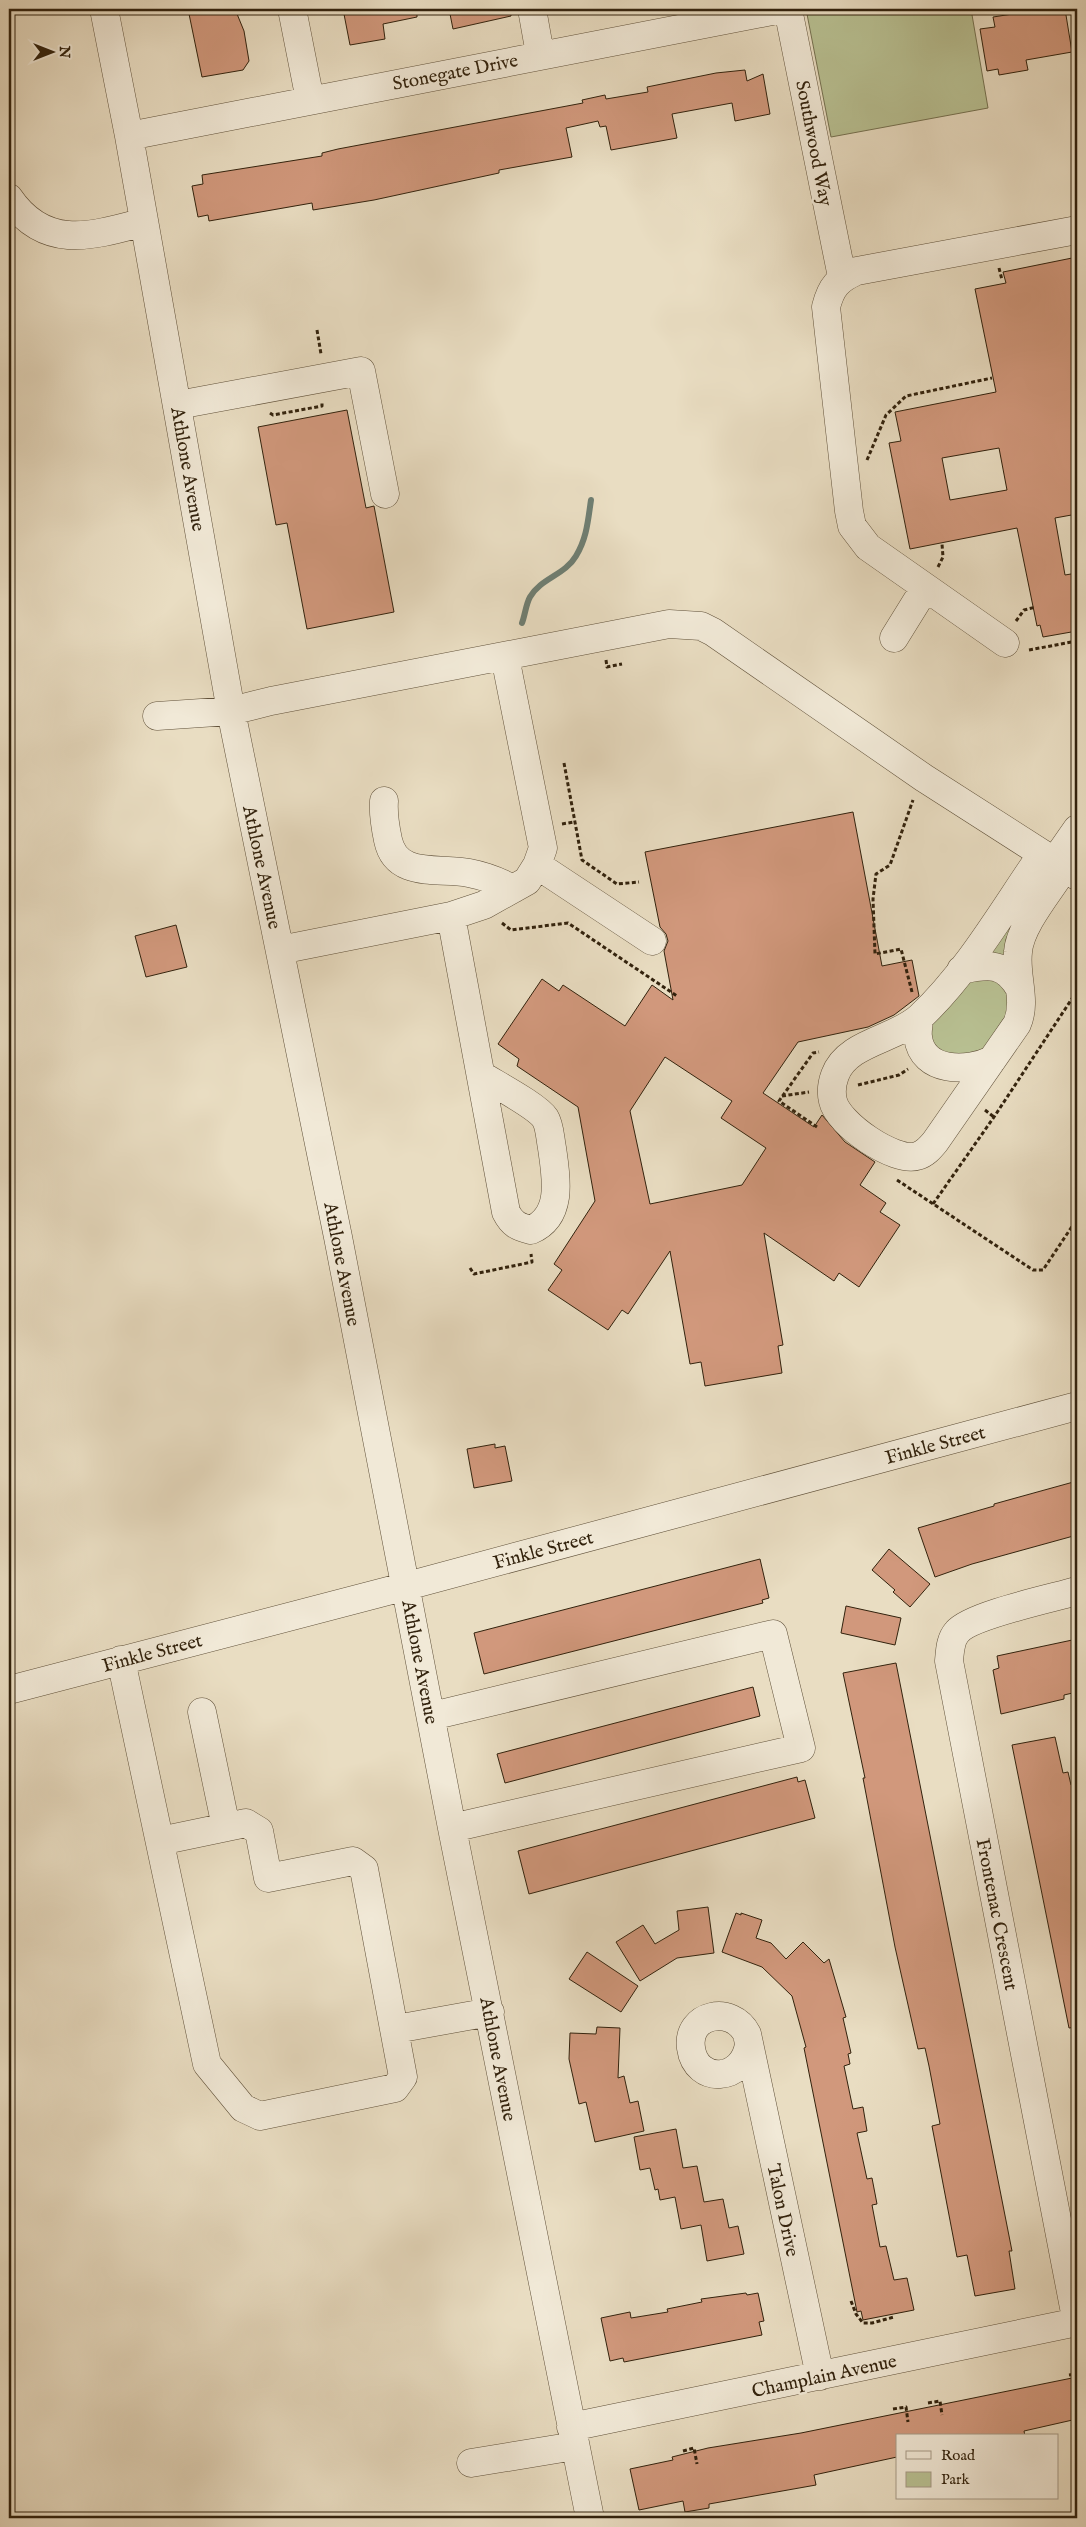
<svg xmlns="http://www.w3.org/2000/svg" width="1086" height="2527" viewBox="0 0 1086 2527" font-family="'IM FELL English',serif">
<rect width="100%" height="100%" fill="#e9ddc2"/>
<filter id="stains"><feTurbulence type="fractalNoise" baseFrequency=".004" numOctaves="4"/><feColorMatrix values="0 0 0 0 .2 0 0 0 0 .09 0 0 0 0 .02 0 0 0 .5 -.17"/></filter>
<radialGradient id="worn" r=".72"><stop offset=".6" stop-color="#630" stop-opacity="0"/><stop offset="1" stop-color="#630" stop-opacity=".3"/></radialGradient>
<path fill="#b8c092" stroke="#757150" d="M 806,9 L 971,9 L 988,108 L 831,137 Z
M 1031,886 L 1006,939 L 1005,958 L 984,954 Z
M 972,976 L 1009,982 L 1008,1012 L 983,1050 L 954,1060 L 929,1042 L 932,1020 Z"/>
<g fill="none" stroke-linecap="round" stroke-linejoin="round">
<path stroke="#6f7e72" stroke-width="6" d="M 522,623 C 525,615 526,604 530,597 C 541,578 565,575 576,556 C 587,538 588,520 591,500"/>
</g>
<path fill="#d1987c" stroke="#32220d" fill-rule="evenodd" d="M 188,9 L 235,9 L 244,31 L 249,61 L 243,70 L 202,77 Z
M 343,9 L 417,9 L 417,17 L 383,24 L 385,39 L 350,45 Z
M 449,9 L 511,9 L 511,16 L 453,29 Z
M 1045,9 L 1065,9 L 1072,52 L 1026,60 L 1028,70 L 999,75 L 998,69 L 987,71 L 980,29 L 995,27 L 993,17 Z
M 745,70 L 747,81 L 763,74 L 770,114 L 735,121 L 732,103 L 672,114 L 677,138 L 611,150 L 606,126 L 600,127 L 598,121 L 566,128 L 572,157 L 499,170 L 499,173 L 374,200 L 313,210 L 312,203 L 209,221 L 208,215 L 198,217 L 192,186 L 203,184 L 202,175 L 322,156 L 322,153 L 338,149 L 583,103 L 582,100 L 605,95 L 606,99 L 648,92 L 647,87 L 716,73 Z
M 1077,257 L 1077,322 L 1072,322 L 1077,344 L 1077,514 L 1055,518 L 1065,575 L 1077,573 L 1077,631 L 1043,637 L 1040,625 L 1037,626 L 1017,528 L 910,549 L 889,443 L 901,441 L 895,412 L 996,392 L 975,289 L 1006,283 L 1003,272 ZM 999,448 L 1007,490 L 950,500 L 942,458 Z
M 347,410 L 366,508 L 374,506 L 394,612 L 307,629 L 287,523 L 276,525 L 258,427 Z
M 853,812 L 882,966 L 912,960 L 919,996 L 894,1015 L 868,1027 L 798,1042 L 763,1093 L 814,1127 L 822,1115 L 845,1142 L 875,1162 L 860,1185 L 886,1203 L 880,1212 L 900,1225 L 859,1287 L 839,1273 L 834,1281 L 764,1233 L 783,1345 L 778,1346 L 782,1373 L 705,1386 L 701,1362 L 690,1364 L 670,1251 L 628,1314 L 622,1310 L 608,1330 L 548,1290 L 562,1270 L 554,1264 L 595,1201 L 578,1107 L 517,1066 L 519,1059 L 498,1044 L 542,979 L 559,991 L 563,985 L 625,1026 L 652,985 L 673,1000 L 664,951 L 668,941 L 666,934 L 660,927 L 645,852 ZM 665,1057 L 732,1101 L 721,1118 L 766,1148 L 742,1185 L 650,1204 L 630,1111 Z
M 176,925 L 187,967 L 146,977 L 135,936 Z
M 495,1444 L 495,1448 L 505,1446 L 512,1481 L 474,1488 L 467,1449 Z
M 1077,1481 L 1077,1535 L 972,1564 L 935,1577 L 918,1528 L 994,1506 L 994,1504 Z
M 889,1549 L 930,1584 L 910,1607 L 893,1592 L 895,1590 L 872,1570 Z
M 760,1559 L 769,1598 L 762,1600 L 763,1603 L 484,1674 L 474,1633 Z
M 846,1606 L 901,1618 L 895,1645 L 841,1633 Z
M 1077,1639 L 1077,1692 L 1064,1695 L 1064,1699 L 1001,1714 L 993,1670 L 999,1668 L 997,1656 Z
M 896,1663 L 1012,2251 L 1009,2251 L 1015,2289 L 975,2296 L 967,2255 L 957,2257 L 932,2126 L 940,2124 L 929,2066 L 925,2048 L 918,2049 L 895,1947 L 863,1778 L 865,1778 L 843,1673 Z
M 753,1687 L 760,1716 L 505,1783 L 497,1754 Z
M 1055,1737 L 1063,1773 L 1068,1772 L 1071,1785 L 1075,1785 L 1077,1796 L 1077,2027 L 1069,2028 L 1012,1745 Z
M 797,1777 L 798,1782 L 805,1780 L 815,1818 L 529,1894 L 518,1851 Z
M 708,1907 L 714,1953 L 677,1958 L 640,1981 L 616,1942 L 643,1925 L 655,1944 L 679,1930 L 677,1911 Z
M 736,1913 L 741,1915 L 741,1913 L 762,1920 L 756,1938 L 771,1943 L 786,1959 L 803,1942 L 824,1963 L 829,1959 L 846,2017 L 843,2018 L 851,2053 L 848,2054 L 850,2064 L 844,2066 L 853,2109 L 863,2107 L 867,2131 L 857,2133 L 867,2179 L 872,2178 L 877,2204 L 872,2205 L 880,2247 L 886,2246 L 894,2280 L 907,2278 L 914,2310 L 863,2320 L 861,2311 L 857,2312 L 804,2048 L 806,2047 L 792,1996 L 762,1967 L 722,1952 Z
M 587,1952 L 638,1986 L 621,2012 L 569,1979 Z
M 597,2027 L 620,2028 L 618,2078 L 624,2076 L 630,2103 L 638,2101 L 644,2131 L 595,2142 L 586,2102 L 579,2104 L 569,2059 L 570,2033 L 596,2034 Z
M 676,2129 L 683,2168 L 697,2166 L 704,2202 L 723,2199 L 729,2228 L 738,2226 L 744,2254 L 707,2261 L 701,2225 L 681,2229 L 675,2197 L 660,2200 L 658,2189 L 655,2190 L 650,2168 L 640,2170 L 634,2137 Z
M 746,2293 L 747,2295 L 758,2293 L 764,2321 L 759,2322 L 762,2335 L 624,2362 L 623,2358 L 610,2361 L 601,2318 L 630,2312 L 631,2318 L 668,2312 L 667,2309 L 702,2302 L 701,2299 Z
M 1077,2377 L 1077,2419 L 1024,2431 L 1025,2436 L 897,2436 L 897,2457 L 814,2475 L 816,2485 L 709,2504 L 709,2508 L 685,2512 L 683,2501 L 639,2510 L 630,2469 L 673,2460 L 672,2457 L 708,2448 L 801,2433 Z"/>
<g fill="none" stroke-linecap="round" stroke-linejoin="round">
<g stroke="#60513a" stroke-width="29">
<path id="minor" d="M 104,9 L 129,136 L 231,711 L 338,1237 L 452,1828 L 590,2518
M 292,9 L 310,100
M 532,9 L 540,54
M 788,9 L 842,277
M 129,136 L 782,9
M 9,198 C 45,251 92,236 144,222
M 178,405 L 361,371 L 385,494
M 894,638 L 925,588
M 1005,643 L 868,547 L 852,526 L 849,511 L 826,307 C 831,287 838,279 857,271 L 1077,230
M 157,716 L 231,711 L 271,701 L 669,624 L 701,626 L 713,632 L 924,778 L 1077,876
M 384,801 C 383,815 385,826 388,840 C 396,879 439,867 469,873 C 485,876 498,881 513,889
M 1042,854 C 1005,907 968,972 920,1017 C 895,1040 847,1042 835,1075 C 832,1083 831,1093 833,1101 C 838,1124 895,1163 917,1156 C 925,1154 930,1148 935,1142 L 1017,1024 C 1027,1001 1015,976 1018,952 C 1020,925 1050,891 1064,868
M 1054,862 L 1077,829
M 537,865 L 652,941
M 451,916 L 506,1212 C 512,1224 518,1227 531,1230 C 564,1216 556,1176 552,1148 C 550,1138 550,1126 545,1118 C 537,1106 495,1084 481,1075
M 280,950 L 451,916 L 484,905 L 527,881 L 537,865 L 543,848 L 505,657
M 961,970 C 989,964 1005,962 1020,989
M 919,1018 C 919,1024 917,1031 918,1037 C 922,1073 968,1072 992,1060
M 121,1660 L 207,2064 L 243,2108 L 260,2116 L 395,2088 L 403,2077 L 364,1869 L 353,1861 L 268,1878 L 259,1831 L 246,1823 L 160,1841
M 9,1690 L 407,1586 L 1077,1406
M 202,1712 L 226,1827
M 432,1716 L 773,1634 L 801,1748 L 452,1828
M 396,2029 L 490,2012
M 749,2044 C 744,2082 696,2085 691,2048 C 686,2014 732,2004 747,2034 L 820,2376
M 1077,2323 L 949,1661 C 950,1651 950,1640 957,1632 C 971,1615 1053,1598 1077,1591
M 571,2427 L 1077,2322
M 471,2463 L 575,2446"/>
</g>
<path stroke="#32220d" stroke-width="3" stroke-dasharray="4 2.5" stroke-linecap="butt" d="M 999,268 L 1002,280
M 317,330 L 321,354
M 270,413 L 273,415 L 322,406 L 322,403
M 867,460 L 886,415 L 906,396 L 992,378
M 938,567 L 943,557 L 942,544
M 1016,621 L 1024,610 L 1036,607
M 1029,650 L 1077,641
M 606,660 L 607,667 L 622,664
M 564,763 L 582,860 L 617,884 L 639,882
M 562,824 L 574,822
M 502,923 L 511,930 L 568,923 L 677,996
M 912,992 L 901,949 L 875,954 L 873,899 L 876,874 L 890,865 L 913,800
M 858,1085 L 899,1075 L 908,1069
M 782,1096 L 809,1092
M 985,1110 L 994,1117
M 817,1127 L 779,1101 L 813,1053 L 819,1052
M 897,1180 L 1033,1270 L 1043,1270 L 1077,1219
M 933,1204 L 994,1117 L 1077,991
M 470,1268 L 474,1274 L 532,1262 L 531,1254
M 851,2301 L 856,2314 L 863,2323 L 872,2323 L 894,2317
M 1069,2375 L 1077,2374
M 928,2403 L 940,2401 L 942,2415
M 893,2409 L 906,2407 L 908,2422
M 683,2451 L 694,2448 L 697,2464"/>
<use href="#minor" stroke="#f1e9d7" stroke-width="28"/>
</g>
<g text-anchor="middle" stroke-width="5" stroke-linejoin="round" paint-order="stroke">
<g font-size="19" fill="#32220d" stroke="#f1e9d7">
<text transform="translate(455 71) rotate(-11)" y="7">Stonegate Drive</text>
<text transform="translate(815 143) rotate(79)" y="7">Southwood Way</text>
<text transform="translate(189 469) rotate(80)" y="7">Athlone Avenue</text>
<text transform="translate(263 867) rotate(78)" y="7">Athlone Avenue</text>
<text transform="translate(343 1264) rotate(79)" y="7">Athlone Avenue</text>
<text transform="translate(935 1444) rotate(-15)" y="7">Finkle Street</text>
<text transform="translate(543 1549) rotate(-15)" y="7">Finkle Street</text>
<text transform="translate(152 1652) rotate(-15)" y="7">Finkle Street</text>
<text transform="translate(421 1662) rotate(79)" y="7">Athlone Avenue</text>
<text transform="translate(998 1914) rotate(79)" y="7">Frontenac Crescent</text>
<text transform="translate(499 2059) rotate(79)" y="7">Athlone Avenue</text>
<text transform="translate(784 2210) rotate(78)" y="7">Talon Drive</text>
<text transform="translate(824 2375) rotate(-12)" y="7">Champlain Avenue</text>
</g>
</g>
<rect width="1086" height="2527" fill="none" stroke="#e9ddc2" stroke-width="30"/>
<rect x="10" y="10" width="1066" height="2507" fill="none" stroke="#32220d" stroke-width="2.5"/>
<rect x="15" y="15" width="1056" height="2497" fill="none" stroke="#32220d"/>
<rect x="896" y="2434" width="162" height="65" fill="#f1e9d7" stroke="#a59986"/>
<rect x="906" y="2451" width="25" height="8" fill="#f1e9d7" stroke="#a59986"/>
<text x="941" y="2460" font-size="15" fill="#32220d">Road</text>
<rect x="906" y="2472" width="25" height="15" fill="#b8c092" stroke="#a59986"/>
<text x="941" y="2484" font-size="15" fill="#32220d">Park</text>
<g transform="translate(52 52) rotate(90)" stroke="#f1e9d7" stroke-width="4" paint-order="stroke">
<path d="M0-4L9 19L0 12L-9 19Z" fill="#32220d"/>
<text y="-8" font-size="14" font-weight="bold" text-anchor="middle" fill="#32220d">N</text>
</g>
<rect width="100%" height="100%" filter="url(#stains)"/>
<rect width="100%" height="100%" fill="url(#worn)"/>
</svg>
